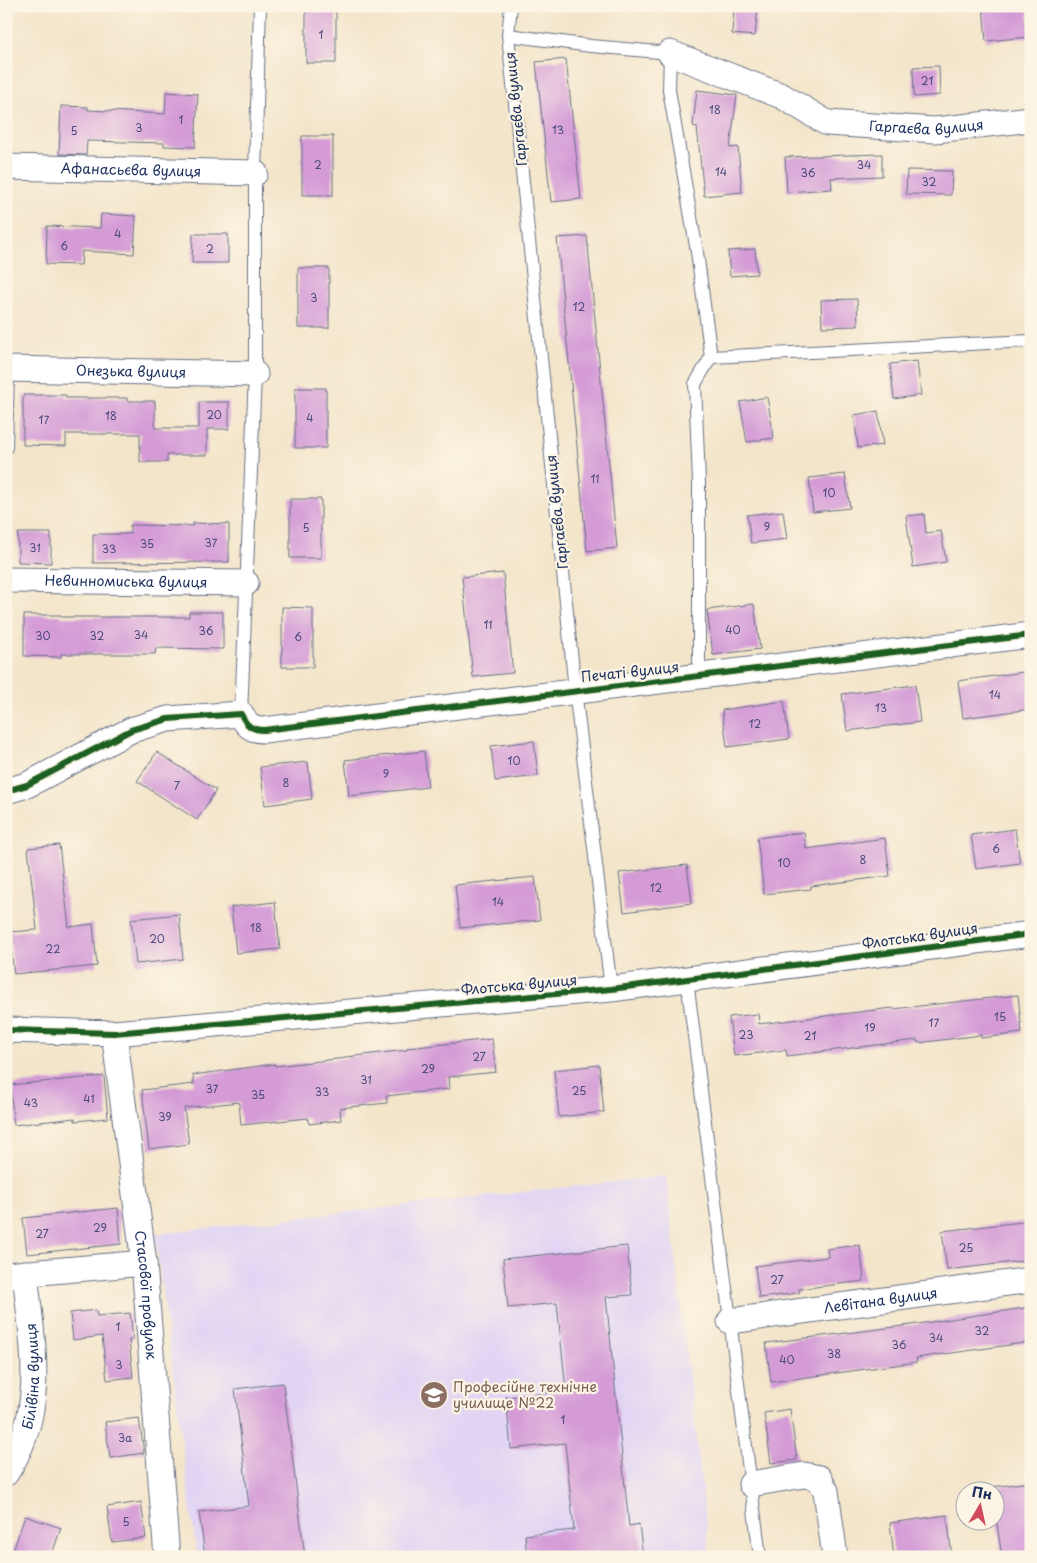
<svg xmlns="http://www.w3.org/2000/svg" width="1037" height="1563" viewBox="0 0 1037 1563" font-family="'Playpen Sans',sans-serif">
<rect width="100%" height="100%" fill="#fcf5e5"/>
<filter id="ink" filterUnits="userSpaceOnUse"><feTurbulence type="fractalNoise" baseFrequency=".02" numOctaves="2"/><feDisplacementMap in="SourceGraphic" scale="10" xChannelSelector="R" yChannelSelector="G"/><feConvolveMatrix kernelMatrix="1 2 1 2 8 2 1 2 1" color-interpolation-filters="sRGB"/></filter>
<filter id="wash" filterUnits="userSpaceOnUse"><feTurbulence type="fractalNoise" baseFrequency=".0096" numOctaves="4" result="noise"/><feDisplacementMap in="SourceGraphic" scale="20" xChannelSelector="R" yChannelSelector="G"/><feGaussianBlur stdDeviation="1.12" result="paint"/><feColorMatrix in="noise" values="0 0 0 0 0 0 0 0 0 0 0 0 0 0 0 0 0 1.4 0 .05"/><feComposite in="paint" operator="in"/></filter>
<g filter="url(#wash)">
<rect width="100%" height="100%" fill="#f3e5ca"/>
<path fill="#e1d4f4" d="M 666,1176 L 710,1557 L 197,1557 L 155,1234 Z"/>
<g id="blocks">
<path fill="#d49bd7" d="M 306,6 L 336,6 L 336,63 L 306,63 Z
M 734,6 L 758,6 L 755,36 L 732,34 Z
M 983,6 L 1028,6 L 1030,37 L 986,41 Z
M 566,59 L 581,199 L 551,202 L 536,62 Z
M 939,66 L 940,95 L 914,97 L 913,67 Z
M 697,90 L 737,95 L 730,148 L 738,147 L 742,192 L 704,196 L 697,127 L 693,126 Z
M 166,92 L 198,94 L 195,147 L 164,146 L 164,143 L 87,141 L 86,155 L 59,154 L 61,106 L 88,107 L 88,110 L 165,114 Z
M 302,136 L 333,136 L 333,195 L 302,195 Z
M 882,154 L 882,176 L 831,178 L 832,189 L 787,192 L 785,157 Z
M 907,170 L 952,171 L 951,195 L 906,194 Z
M 101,214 L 136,216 L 134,254 L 82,251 L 81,265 L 46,264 L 47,226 L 100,228 Z
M 193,234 L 228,234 L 228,263 L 192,263 Z
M 587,236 L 617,548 L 587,551 L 557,238 Z
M 755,249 L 757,274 L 730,276 L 728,251 Z
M 298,268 L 329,268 L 329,328 L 298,328 Z
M 857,299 L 858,326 L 822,327 L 821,300 Z
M 917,361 L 921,395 L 894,399 L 890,364 Z
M 295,388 L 326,388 L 326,448 L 295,448 Z
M 23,395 L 66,395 L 66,398 L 127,398 L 127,401 L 155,401 L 155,428 L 199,428 L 199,402 L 229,402 L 229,429 L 207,429 L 207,455 L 167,455 L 167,462 L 140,462 L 140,434 L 66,434 L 66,446 L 23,445 Z
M 767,397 L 774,438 L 747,442 L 740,402 Z
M 878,411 L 883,445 L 858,448 L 854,415 Z
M 845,474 L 850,508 L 813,512 L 809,478 Z
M 290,499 L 321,499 L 321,558 L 290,558 Z
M 783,511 L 787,539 L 751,543 L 747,515 Z
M 924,514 L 926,533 L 941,531 L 946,562 L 913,567 L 906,516 Z
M 193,523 L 229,524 L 229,562 L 93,563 L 93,534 L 130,534 L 130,525 L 193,526 Z
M 18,533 L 51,533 L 51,563 L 18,562 Z
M 503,573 L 513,673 L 473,677 L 462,577 Z
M 754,604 L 760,649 L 713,655 L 707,610 Z
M 282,607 L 313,608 L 313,667 L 282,667 Z
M 189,612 L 223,612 L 223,649 L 156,648 L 155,654 L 61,654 L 61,657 L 24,656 L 24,615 L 61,615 L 61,617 L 189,617 Z
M 1031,671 L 1031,709 L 963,718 L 958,681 Z
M 915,685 L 920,722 L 847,731 L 842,694 Z
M 784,701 L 789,739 L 727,747 L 722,710 Z
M 534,741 L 538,776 L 495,781 L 491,746 Z
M 424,751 L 428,787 L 349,796 L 345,760 Z
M 157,752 L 216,790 L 197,820 L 137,781 Z
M 308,762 L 312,799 L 265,805 L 260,767 Z
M 1015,829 L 1020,863 L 976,869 L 971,835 Z
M 804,832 L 806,849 L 885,838 L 890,876 L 811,886 L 811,889 L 764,894 L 757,838 Z
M 59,845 L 69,927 L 93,924 L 97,966 L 14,974 L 9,932 L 37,930 L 28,848 Z
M 687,865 L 692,903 L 624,912 L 619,873 Z
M 535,877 L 540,920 L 460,928 L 455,885 Z
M 275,902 L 280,949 L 236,953 L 231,907 Z
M 179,914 L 183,959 L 136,964 L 131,919 Z
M 1018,995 L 1022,1033 L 981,1038 L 981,1035 L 918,1043 L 917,1040 L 787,1056 L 786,1050 L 734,1056 L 729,1017 L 758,1014 L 759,1024 L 892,1008 L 893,1009 Z
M 492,1039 L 496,1072 L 448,1077 L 449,1089 L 386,1096 L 387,1103 L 340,1108 L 341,1120 L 309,1124 L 308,1118 L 241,1125 L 239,1102 L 184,1108 L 189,1144 L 149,1149 L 142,1090 L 194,1084 L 193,1075 L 275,1064 L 275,1066 L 346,1058 L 346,1057 L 407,1050 L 407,1048 Z
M 599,1065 L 604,1112 L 559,1117 L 554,1070 Z
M 104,1076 L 108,1118 L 75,1121 L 75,1118 L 14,1125 L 10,1085 Z
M 118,1208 L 121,1244 L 27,1254 L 23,1218 Z
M 1031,1221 L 1031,1260 L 947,1270 L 942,1231 Z
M 860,1245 L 864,1281 L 799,1289 L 799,1293 L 759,1298 L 755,1266 L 828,1257 L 827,1249 Z
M 627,1246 L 632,1295 L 606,1297 L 629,1526 L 639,1524 L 643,1557 L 527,1557 L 525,1535 L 574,1530 L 565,1443 L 511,1449 L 506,1397 L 566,1391 L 557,1303 L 508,1308 L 503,1259 Z
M 1031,1307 L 1031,1342 L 916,1358 L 917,1362 L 771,1382 L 766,1343 L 911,1325 Z
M 96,1310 L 97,1316 L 130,1313 L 133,1339 L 129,1340 L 133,1377 L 107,1380 L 102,1336 L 73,1340 L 70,1313 Z
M 283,1383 L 305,1557 L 205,1557 L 199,1512 L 249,1506 L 235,1389 Z
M 790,1409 L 797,1460 L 771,1463 L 764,1413 Z
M 139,1418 L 144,1453 L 110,1458 L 105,1422 Z
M 1031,1482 L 1031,1557 L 1002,1557 L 994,1504 L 994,1490 L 993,1490 L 992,1487 Z
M 141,1502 L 146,1538 L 112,1542 L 107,1507 Z
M 947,1515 L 952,1557 L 894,1557 L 890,1523 Z
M 25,1516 L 61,1528 L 51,1557 L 30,1557 L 13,1551 Z"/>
</g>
</g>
<g filter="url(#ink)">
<use href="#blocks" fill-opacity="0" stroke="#676f84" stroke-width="1"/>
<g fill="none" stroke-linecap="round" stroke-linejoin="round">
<g stroke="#676f84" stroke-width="14">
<path id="service" d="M 508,35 L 511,6
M 711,357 L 1031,341
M 6,448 L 8,369
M 241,714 L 255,374 L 255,173 L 260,6
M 687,980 L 760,1557
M 611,989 L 575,690 L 508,35 L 591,46 L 670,53 L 669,90 L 697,252 L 711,357 L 695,384 L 699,482 L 699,677"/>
</g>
<g stroke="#676f84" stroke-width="27">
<g id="minor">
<path id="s1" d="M 670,53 L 782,96 L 827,123 L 935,130 L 1031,119"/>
<path id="s2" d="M 6,167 L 255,173"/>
<path id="s3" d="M 6,369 L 255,374"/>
<path id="s4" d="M 6,580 L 246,583"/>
<path d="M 6,791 L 27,785 L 131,730 L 168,719 L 241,714 C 246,725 251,730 264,730 C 519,697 775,667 1031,635"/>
<path d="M 6,1030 L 114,1033 L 611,989 L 1031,934"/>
<path id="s5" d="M 114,1033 L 144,1263 L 167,1557"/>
<path d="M 6,1275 L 144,1263"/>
<path id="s6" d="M 730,1321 L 1031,1280"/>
<path id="s7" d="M 6,1473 C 48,1410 32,1343 25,1273"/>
<path d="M 751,1484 L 804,1475 L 819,1478 L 826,1491 L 835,1557"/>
</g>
</g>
<use href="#service" stroke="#fff" stroke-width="12"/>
<use href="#minor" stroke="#fff" stroke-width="25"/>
<g stroke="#fcf5e5" stroke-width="9">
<path id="cycleway" d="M 6,791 L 27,785 L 131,730 L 168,719 L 241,714 C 246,725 251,730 264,730 C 519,697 775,667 1031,635
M 6,1030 L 114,1033 L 611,989 L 1031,934"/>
</g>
<use href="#cycleway" stroke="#1b5e20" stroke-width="6"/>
</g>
</g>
<defs>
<g id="university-disc" transform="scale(1.4375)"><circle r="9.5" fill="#8d6e63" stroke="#fcf5e5"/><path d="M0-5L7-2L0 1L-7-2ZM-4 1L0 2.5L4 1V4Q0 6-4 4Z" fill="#fff"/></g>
</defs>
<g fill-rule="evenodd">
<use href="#university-disc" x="434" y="1395"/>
</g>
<g text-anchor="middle" stroke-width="4.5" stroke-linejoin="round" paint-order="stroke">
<g font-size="11" fill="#494a7c">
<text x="321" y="39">1</text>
<text x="927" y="85">21</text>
<text x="715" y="114">18</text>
<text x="181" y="124">1</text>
<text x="139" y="132">3</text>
<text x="558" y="134">13</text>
<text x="74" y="135">5</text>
<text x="318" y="169">2</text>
<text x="864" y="169">34</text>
<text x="721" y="176">14</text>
<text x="808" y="177">36</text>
<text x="929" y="186">32</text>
<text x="118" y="238">4</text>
<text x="64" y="250">6</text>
<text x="210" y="253">2</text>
<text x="314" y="302">3</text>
<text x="579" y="311">12</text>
<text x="214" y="419">20</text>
<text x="111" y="420">18</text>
<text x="310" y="422">4</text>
<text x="44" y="424">17</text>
<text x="595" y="483">11</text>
<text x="829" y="497">10</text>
<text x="767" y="531">9</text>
<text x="306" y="532">5</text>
<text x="211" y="547">37</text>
<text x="147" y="548">35</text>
<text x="35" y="552">31</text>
<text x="109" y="553">33</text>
<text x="488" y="629">11</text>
<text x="733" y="634">40</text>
<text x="206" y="635">36</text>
<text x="141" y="639">34</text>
<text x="43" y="640">30</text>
<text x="97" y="640">32</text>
<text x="298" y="641">6</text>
<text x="995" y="699">14</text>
<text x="881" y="712">13</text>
<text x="755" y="728">12</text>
<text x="514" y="765">10</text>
<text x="386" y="778">9</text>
<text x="286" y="787">8</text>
<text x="177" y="790">7</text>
<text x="996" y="853">6</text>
<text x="863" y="864">8</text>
<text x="784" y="867">10</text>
<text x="656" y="892">12</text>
<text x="498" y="906">14</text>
<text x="256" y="932">18</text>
<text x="157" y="943">20</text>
<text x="53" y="953">22</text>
<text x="1000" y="1021">15</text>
<text x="934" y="1027">17</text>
<text x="870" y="1032">19</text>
<text x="746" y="1039">23</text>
<text x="810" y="1040">21</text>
<text x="479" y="1061">27</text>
<text x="428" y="1073">29</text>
<text x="366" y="1084">31</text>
<text x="212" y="1093">37</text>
<text x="579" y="1095">25</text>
<text x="322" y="1096">33</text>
<text x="258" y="1099">35</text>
<text x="89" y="1103">41</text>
<text x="31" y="1107">43</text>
<text x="165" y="1121">39</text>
<text x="100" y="1232">29</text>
<text x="42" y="1238">27</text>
<text x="966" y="1252">25</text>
<text x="777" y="1284">27</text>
<text x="118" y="1331">1</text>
<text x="982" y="1335">32</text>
<text x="936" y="1342">34</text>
<text x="899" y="1349">36</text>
<text x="834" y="1358">38</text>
<text x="787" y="1364">40</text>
<text x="119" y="1369">3</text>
<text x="563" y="1424">1</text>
<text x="125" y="1442">3а</text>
<text x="126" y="1526">5</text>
</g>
<g font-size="14" fill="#1b2f5e" stroke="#fcf5e5">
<text transform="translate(516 109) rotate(-96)" y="5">Гаргаєва вулиця</text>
<text dy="5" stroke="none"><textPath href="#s1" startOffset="272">Гаргаєва вулиця</textPath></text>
<text dy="5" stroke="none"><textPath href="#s2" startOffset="125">Афанасьєва вулиця</textPath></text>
<text dy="5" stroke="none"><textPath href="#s3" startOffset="125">Онезька вулиця</textPath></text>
<text transform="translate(557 512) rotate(-96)" y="5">Гаргаєва вулиця</text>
<text dy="5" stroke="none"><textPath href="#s4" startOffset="120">Невинномиська вулиця</textPath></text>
<text transform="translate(630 672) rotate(-6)" y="5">Печаті вулиця</text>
<text transform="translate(920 936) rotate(-8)" y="5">Флотська вулиця</text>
<text transform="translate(519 985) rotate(-5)" y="5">Флотська вулиця</text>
<text dy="5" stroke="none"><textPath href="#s5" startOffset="264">Стасової провулок</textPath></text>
<text dy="5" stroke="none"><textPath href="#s6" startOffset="152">Левітана вулиця</textPath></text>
<text dy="5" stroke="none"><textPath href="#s7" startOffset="102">Білівіна вулиця</textPath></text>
</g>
<g font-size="14" fill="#785e54" stroke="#fcf5e5" text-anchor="start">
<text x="453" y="1392">Професійне технічне<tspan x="453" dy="16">училище №22</tspan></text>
</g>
</g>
<rect width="1037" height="1563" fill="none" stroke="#fcf5e5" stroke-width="25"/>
<g transform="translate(980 1506) rotate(9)"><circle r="24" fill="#fcf5e5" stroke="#a2a6af"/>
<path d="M0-4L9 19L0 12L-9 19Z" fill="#d1495b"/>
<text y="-8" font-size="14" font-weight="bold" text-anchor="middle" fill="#1b2f5e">Пн</text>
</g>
</svg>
